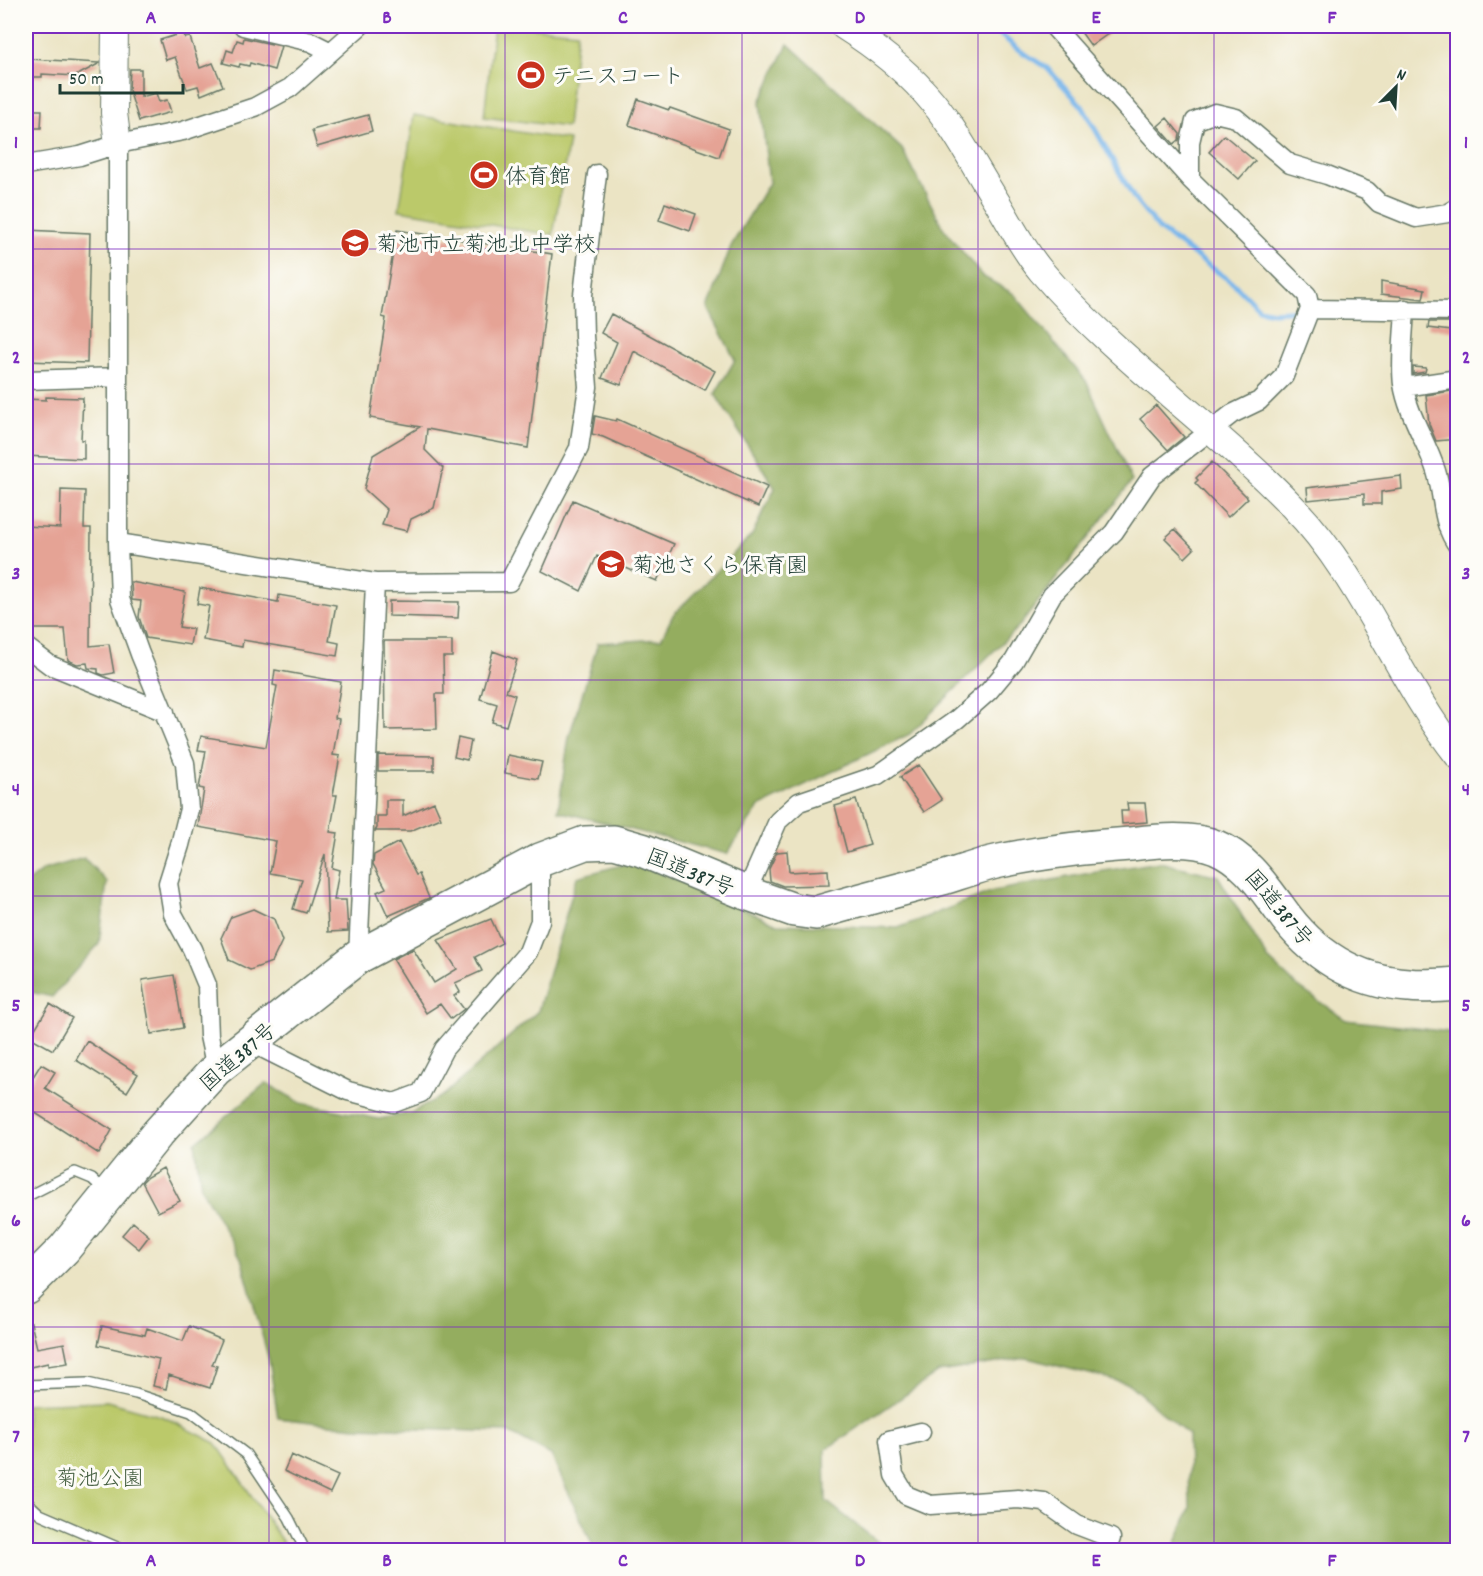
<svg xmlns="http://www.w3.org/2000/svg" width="1483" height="1576" viewBox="0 0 1483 1576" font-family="Dekko,'Klee One',sans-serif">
<rect width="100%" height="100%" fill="#fdfcf7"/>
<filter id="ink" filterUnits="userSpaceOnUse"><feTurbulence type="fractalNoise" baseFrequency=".0167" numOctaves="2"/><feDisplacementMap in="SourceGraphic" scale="12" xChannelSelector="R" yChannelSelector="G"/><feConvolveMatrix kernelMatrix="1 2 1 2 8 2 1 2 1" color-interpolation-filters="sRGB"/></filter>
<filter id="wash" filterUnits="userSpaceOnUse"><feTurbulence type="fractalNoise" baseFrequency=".008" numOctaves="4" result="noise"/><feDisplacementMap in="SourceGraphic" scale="24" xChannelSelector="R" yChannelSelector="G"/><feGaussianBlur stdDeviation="1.35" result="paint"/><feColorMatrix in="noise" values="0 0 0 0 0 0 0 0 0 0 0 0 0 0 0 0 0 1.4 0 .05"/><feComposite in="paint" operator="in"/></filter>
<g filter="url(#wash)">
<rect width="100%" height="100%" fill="#ebe4c4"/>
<path fill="#bbc96b" stroke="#6d8350" stroke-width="1.5" d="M 494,26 L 517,26 L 577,32 L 567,127 L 484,117 Z
M 414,115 L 569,140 L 553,235 L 399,210 Z
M 107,1401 L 164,1417 L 216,1443 L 288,1550 L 26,1550 L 26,1404 Z"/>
<path fill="#94ad5f" stroke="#5a754a" stroke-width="1.5" d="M 788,44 L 902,149 L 944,229 L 982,276 L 1014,294 L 1086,381 L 1132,481 L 1021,624 L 910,734 L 759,807 L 727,854 L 558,811 L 569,737 L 598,643 L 661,639 L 673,615 L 752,535 L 775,488 L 715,394 L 735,360 L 708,308 L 731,246 L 769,183 L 760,102 Z
M 84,858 L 107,882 L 99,944 L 52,997 L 26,991 L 26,883 L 43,870 Z
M 632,862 L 696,887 L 777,924 L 898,928 L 993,891 L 1079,875 L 1159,862 L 1218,876 L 1268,959 L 1297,986 L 1346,1020 L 1457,1033 L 1457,1550 L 1173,1550 L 1190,1508 L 1188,1435 L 1129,1384 L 1027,1358 L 939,1372 L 825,1450 L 826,1501 L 888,1550 L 595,1550 L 551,1455 L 508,1432 L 355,1427 L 278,1418 L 269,1360 L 241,1258 L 201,1188 L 195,1143 L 266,1083 L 301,1103 L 379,1119 L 411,1113 L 444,1095 L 538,1011 L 577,877 Z"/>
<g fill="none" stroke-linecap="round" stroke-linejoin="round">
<path stroke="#78b6eb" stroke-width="5" d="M 990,26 L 1019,50 L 1047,68 L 1082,106 L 1135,200 L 1160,230 L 1233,283 L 1259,309 L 1273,312 L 1301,310"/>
</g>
<g id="blocks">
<path fill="#e5a395" d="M 1079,26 L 1119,26 L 1091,46 L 1081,32 L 1082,31 Z
M 183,33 L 185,38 L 190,37 L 200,68 L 213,63 L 223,86 L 201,95 L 198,86 L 187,89 L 175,57 L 166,60 L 160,40 Z
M 244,38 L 281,46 L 274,70 L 250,63 L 249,66 L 240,64 L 239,67 L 223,63 L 227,50 L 233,52 L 237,40 L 243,42 Z
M 26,59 L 49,60 L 100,63 L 76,76 L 42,74 L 42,77 L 26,77 Z
M 130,69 L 141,69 L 141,97 L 156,93 L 159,102 L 167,100 L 171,112 L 139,121 L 129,90 Z
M 638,99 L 669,110 L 670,108 L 729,129 L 719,157 L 629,125 Z
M 26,110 L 42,110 L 41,128 L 26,128 Z
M 368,115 L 372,131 L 317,147 L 312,130 Z
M 1167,118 L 1180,134 L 1179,140 L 1174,144 L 1158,126 Z
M 1224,135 L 1255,161 L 1239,179 L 1209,152 Z
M 665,203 L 696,214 L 690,231 L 659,220 Z
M 26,230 L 90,233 L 87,363 L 26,361 Z
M 397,230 L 552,254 L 528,448 L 427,429 L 425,450 L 443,468 L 434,508 L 411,519 L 407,531 L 382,525 L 387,510 L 364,489 L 373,455 L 420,427 L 370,418 L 386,318 L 382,317 Z
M 1381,281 L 1425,289 L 1423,299 L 1381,294 Z
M 611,314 L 715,371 L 705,390 L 634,351 L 621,385 L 602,378 L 617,342 L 601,333 Z
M 1429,322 L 1458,322 L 1458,332 L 1428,328 Z
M 1413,367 L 1426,368 L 1425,372 L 1413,374 Z
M 1458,390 L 1458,439 L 1436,441 L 1429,424 L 1426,395 Z
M 46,397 L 83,398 L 81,440 L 84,440 L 84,459 L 26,456 L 26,399 L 46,400 Z
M 1156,405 L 1184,437 L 1168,450 L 1140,419 Z
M 595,416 L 616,421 L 617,419 L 767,487 L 758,507 L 603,437 L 592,434 Z
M 1212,462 L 1248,498 L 1228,517 L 1195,483 L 1198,480 L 1196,478 Z
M 1458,472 L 1458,489 L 1452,491 L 1449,474 Z
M 1401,476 L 1402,489 L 1381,492 L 1381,504 L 1364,504 L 1364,494 L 1308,500 L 1307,488 Z
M 61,490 L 85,491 L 84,528 L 91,528 L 90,646 L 109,644 L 114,673 L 103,675 L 98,673 L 98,669 L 88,668 L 87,663 L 77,664 L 68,660 L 65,629 L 26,629 L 26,526 L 60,528 Z
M 573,500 L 674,544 L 657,581 L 597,556 L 581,591 L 542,571 Z
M 1175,529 L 1194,549 L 1185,558 L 1165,538 Z
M 131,582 L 185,592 L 179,627 L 193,629 L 190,645 L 146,638 L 139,617 L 141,601 L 132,600 Z
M 200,588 L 278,602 L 279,595 L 336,605 L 329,641 L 339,643 L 337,656 L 243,640 L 242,647 L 203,640 L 209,606 L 197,604 Z
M 389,601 L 459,602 L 458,618 L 389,616 Z
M 384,641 L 452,641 L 452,657 L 443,657 L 444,694 L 436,694 L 437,729 L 385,730 Z
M 493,651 L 517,660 L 506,692 L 515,695 L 506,726 L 492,722 L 497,704 L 480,699 Z
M 275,670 L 341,682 L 335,718 L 339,719 L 333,755 L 340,756 L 333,795 L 337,795 L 330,832 L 338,833 L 332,868 L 339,870 L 334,900 L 346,900 L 348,931 L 328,932 L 325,854 L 306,913 L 293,909 L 302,879 L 270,873 L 276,841 L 198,827 L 204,789 L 199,788 L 206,751 L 198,750 L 201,736 L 266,747 L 277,686 L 273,685 Z
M 458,738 L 471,741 L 467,760 L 454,757 Z
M 378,755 L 434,756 L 434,771 L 378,771 Z
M 508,755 L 542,762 L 538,779 L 505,773 Z
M 919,765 L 942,800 L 924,812 L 900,777 Z
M 386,800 L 403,800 L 403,816 L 434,802 L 441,818 L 410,831 L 375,831 L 377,828 L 377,816 L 386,816 Z
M 856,800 L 870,845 L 847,852 L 835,806 Z
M 1127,803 L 1145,803 L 1147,822 L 1122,824 L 1121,811 L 1128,811 Z
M 399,842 L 416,875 L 419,874 L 429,898 L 388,916 L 377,892 L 386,888 L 373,864 L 374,855 Z
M 787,851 L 789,872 L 828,870 L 829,885 L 783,886 L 770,881 L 769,869 L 777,852 Z
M 253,909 L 274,919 L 282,941 L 272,962 L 250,970 L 229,960 L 221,938 L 231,917 Z
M 491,919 L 502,943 L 475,957 L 482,971 L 455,983 L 460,992 L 454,996 L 464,1009 L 451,1019 L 440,1004 L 426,1013 L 393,959 L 413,949 L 434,983 L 457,969 L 438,940 Z
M 174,975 L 183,1028 L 151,1034 L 142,980 Z
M 50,1004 L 72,1018 L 53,1050 L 30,1037 Z
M 87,1041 L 138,1074 L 127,1092 L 76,1060 Z
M 41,1064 L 55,1072 L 45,1088 L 112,1130 L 99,1154 L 26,1107 L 26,1088 Z
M 163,1168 L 180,1201 L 158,1212 L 142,1182 L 147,1177 Z
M 133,1222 L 149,1236 L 139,1249 L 122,1235 Z
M 31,1323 L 37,1348 L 64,1343 L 68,1363 L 48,1366 L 48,1363 L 26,1368 L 26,1324 Z
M 102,1326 L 145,1335 L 147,1328 L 183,1341 L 189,1326 L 222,1340 L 212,1365 L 217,1366 L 210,1388 L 169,1375 L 166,1389 L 153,1386 L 159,1359 L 98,1345 Z
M 291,1455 L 338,1476 L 330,1493 L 284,1471 Z"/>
</g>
</g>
<g filter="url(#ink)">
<use href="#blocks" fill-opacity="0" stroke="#676" stroke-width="1.5"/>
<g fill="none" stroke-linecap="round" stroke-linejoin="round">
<g stroke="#676" stroke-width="12">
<path id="lane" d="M 26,1197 L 75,1172 L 92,1179 L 104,1190
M 26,1385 L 87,1383 L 136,1394 L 191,1412 L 246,1454 L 289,1518 L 305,1550
M 26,1501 L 40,1514 L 124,1550"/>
</g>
<g stroke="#676" stroke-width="21">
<path id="street" d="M 243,26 L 311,42 L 329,51
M 118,144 L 118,543 L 120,599 L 140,654 L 185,763 L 189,809 L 180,845 L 168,883 L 173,914 L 192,949 L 207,985 L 209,1036 L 216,1069
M 26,165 L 80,156 L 118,144 L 183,131 L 255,107 L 290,88 L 360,26
M 1190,179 L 1190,142 L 1195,121 L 1215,113 L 1236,118 L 1290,164 L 1327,175 L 1367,191 L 1379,203 L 1416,218 L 1448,213 L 1458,207
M 1310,309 L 1458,311
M 1405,309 C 1404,332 1400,363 1403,384 C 1408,415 1427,442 1436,471 C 1444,496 1441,524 1458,546
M 26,380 L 118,377
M 1404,387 L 1458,379
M 118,543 L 375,583 L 358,957
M 375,583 L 509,582 L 579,448 L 588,387 L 584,336 L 583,295 L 597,174
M 26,647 L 50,665 L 165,712
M 746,893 L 778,821 L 799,802 L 878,775 L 956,720 L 989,691 L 1014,661 L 1052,595 L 1114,532 L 1152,476 L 1232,414 L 1259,401 L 1284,376 L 1310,309 L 1307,295 L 1190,179 L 1053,26
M 250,1042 L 348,1091 L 394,1103 L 421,1093 L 444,1049 L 528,952 L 540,921 L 540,860
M 921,1432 L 889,1440 L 894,1475 L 906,1495 L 930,1505 L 1018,1499 L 1044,1502 L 1077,1525 L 1111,1538 L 1107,1550"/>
</g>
<g stroke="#676" stroke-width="28">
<path id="secondary" d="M 115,26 L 114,113 L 118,144
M 843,26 C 873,45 901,66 925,93 C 954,125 974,166 997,202 C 1011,225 1024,251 1041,271 C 1116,359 1213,424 1292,506 C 1363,578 1396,678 1458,756"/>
</g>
<g stroke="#676" stroke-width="36">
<path id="highway" d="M 26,1287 L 64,1249 L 158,1133 L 216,1069 L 358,957 L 540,860 L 585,843 L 614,842 L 642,850 L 746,893 L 794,910 L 816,913 C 858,900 901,890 943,878 C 962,872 981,865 1000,861 C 1043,852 1086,847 1130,844 C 1157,841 1190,837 1216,847 C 1245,859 1262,885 1280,909 C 1311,953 1353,981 1408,985 C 1424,987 1441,985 1458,984"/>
</g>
<use href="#lane" stroke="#fff" stroke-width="9"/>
<use href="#street" stroke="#fff" stroke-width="18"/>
<use href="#secondary" stroke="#fff" stroke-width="26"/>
<use href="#highway" stroke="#fff" stroke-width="33"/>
</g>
</g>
<path fill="none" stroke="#7b2cbf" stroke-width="1.5" stroke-opacity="0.55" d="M 269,26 L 269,1550M 505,26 L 505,1550M 742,26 L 742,1550M 978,26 L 978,1550M 1214,26 L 1214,1550M 26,249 L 1458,249M 26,464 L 1458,464M 26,680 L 1458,680M 26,896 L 1458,896M 26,1112 L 1458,1112M 26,1327 L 1458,1327"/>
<defs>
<g id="stadium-disc" transform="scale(1.5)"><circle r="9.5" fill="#c8321e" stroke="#fdfcf7"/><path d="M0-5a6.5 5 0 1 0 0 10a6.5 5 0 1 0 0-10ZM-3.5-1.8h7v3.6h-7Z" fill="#fff"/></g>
<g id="school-disc" transform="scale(1.5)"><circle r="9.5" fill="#c8321e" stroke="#fdfcf7"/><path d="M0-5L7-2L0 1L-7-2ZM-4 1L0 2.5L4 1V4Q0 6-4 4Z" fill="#fff"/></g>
</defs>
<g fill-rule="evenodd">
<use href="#stadium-disc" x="531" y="75"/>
<use href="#stadium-disc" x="484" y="175"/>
<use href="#school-disc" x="355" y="243"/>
<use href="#school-disc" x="611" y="564"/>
</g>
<g text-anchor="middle" stroke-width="6" stroke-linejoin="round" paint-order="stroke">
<g font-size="22" fill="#1f3d34" stroke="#fdfcf7" text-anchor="start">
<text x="552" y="83">テニスコート</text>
<text x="505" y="183">体育館</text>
<text x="376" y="251">菊池市立菊池北中学校</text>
<text x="632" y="572">菊池さくら保育園</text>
</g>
<g font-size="22" fill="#1f3d34" stroke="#fdfcf7">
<text transform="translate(691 871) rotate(22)" y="8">国道387号</text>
<text transform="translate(1280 907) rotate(50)" y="8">国道387号</text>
<text transform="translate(237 1056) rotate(-41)" y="8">国道387号</text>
</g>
<g font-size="22" fill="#466042" stroke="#fdfcf7">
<text x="100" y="1485">菊池公園</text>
</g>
</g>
<rect width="1483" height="1576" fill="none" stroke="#fdfcf7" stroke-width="66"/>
<g transform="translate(1396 87) rotate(24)" stroke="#fdfcf7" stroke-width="4.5" paint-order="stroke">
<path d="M0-4.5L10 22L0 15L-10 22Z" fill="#1f3d34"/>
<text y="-9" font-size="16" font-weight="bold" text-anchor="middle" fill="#1f3d34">N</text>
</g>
<path d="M60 84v9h123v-9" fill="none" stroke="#1f3d34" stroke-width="3"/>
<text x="69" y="84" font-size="18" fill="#1f3d34" stroke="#fdfcf7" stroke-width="4.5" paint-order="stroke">50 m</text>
<rect x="33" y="33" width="1417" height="1510" fill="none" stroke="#7b2cbf" stroke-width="2"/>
<g font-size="20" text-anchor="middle" font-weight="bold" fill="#7b2cbf">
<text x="151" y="23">A</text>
<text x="387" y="23">B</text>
<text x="623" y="23">C</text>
<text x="860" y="23">D</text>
<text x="1096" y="23">E</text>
<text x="1332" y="23">F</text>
<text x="16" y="148">1</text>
<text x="1466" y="148">1</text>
<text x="16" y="363">2</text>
<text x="1466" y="363">2</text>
<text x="16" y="579">3</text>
<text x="1466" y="579">3</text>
<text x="16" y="795">4</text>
<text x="1466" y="795">4</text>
<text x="16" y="1011">5</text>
<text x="1466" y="1011">5</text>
<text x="16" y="1226">6</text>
<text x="1466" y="1226">6</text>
<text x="16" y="1442">7</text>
<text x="1466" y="1442">7</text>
<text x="151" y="1566">A</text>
<text x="387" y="1566">B</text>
<text x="623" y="1566">C</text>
<text x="860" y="1566">D</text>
<text x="1096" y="1566">E</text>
<text x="1332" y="1566">F</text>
</g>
</svg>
